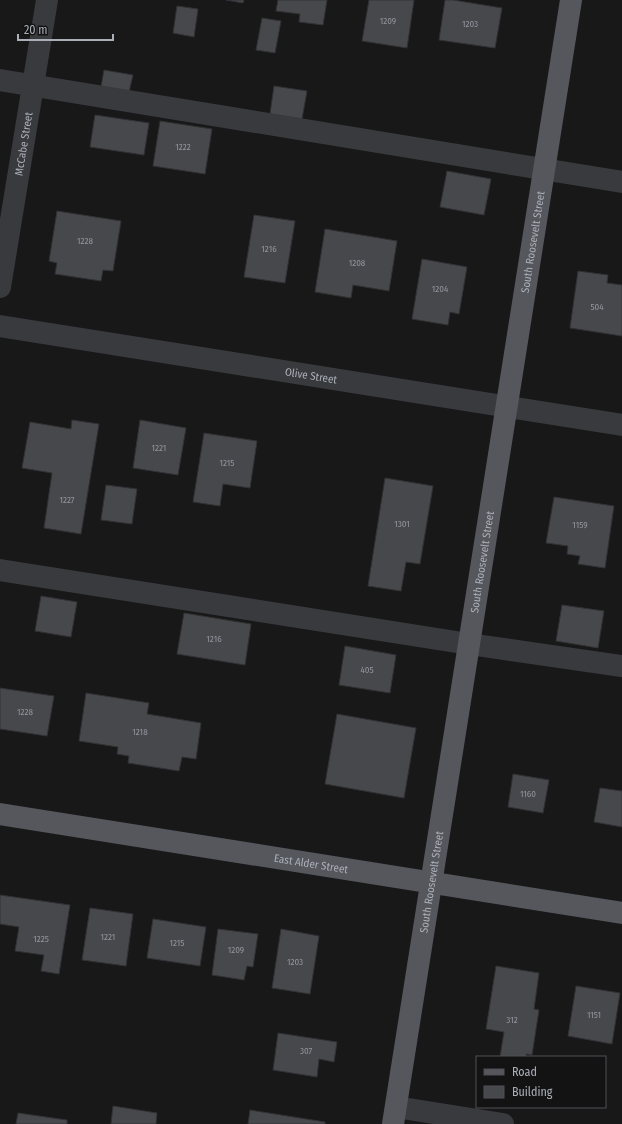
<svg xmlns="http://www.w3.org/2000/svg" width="622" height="1124" viewBox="0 0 622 1124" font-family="'Fira Sans Condensed',sans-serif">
<rect width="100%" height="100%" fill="#181819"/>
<path fill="#47484c" stroke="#323235" d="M 226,0 L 244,0 L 243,3 Z
M 278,0 L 327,0 L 323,25 L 299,22 L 300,14 L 276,11 Z
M 369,0 L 414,0 L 407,48 L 362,41 Z
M 445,0 L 453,0 L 502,8 L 495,48 L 439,40 Z
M 177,6 L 198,9 L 194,37 L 173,33 Z
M 262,18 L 281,21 L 275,53 L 256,50 Z
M 104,70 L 133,75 L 129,92 L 101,87 Z
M 274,86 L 307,91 L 302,119 L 270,114 Z
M 95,115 L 149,123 L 144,155 L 90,147 Z
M 160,121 L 212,129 L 205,174 L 153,166 Z
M 447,171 L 491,179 L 484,215 L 440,207 Z
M 57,211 L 121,221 L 113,271 L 103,270 L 101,281 L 55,274 L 57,263 L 49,261 Z
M 254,215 L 295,221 L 285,283 L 244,277 Z
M 325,229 L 397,241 L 389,291 L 353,285 L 351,298 L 315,292 Z
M 422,259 L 467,267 L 459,314 L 450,312 L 448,325 L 412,319 Z
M 578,271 L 608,275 L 607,283 L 622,285 L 622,336 L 570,328 Z
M 72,420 L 99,424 L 81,534 L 44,528 L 52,473 L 22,468 L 30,422 L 71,429 Z
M 140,420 L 186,428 L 178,475 L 133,468 Z
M 204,433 L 257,441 L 250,488 L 223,484 L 220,506 L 193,502 Z
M 385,478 L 433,486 L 420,564 L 406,562 L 401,591 L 368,586 Z
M 106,485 L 137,489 L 132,524 L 101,520 Z
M 554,497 L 614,506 L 605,568 L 578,564 L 580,556 L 567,554 L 568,546 L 546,543 Z
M 41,596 L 77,602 L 71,637 L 35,631 Z
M 562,605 L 604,611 L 598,648 L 556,641 Z
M 184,613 L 251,624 L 245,665 L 177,654 Z
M 345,646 L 396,655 L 390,693 L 339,685 Z
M 0,688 L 54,696 L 47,736 L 0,729 Z
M 86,693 L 149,703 L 147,714 L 201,723 L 196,759 L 182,757 L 179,771 L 128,763 L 129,756 L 117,754 L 118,747 L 79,741 Z
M 337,714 L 416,728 L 404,798 L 325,784 Z
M 513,774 L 549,780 L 543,813 L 508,807 Z
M 600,788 L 622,791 L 622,827 L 594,822 Z
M 0,895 L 70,905 L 59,974 L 41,971 L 44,955 L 15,951 L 19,927 L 0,924 Z
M 90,908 L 133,914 L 126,966 L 82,960 Z
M 153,919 L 206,927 L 200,966 L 147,958 Z
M 218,929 L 258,934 L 253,967 L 247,966 L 244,980 L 212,975 Z
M 281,929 L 319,936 L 310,994 L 272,988 Z
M 496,966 L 539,973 L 534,1009 L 539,1010 L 532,1055 L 526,1054 L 526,1057 L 500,1057 L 504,1032 L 486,1029 Z
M 576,986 L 620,993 L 612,1044 L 568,1036 Z
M 278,1033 L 337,1042 L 334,1062 L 319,1059 L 317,1077 L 273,1070 Z
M 113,1106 L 157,1113 L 156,1124 L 111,1124 Z
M 250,1110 L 325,1122 L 325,1124 L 248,1124 Z
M 18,1113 L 67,1120 L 67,1124 L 16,1124 Z"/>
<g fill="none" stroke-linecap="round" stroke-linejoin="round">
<g stroke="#393a3e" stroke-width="22">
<path d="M 0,80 L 622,182"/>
<path id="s1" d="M 0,287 L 47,0"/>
<path id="s2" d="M 0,326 L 622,425"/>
<path d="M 0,570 L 469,644 L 622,666"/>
<path d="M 396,1107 L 503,1124"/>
</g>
<g stroke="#55575d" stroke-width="22">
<path id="s3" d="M 0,814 L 622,913"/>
<path id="s4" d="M 393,1124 L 571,0"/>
</g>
</g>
<g text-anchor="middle" stroke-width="3.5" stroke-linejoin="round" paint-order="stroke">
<g font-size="9" fill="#92959d">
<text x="388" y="24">1209</text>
<text x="470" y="27">1203</text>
<text x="183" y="150">1222</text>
<text x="85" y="244">1228</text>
<text x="269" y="252">1216</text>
<text x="357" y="266">1208</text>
<text x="440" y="292">1204</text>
<text x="597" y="310">504</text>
<text x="159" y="451">1221</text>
<text x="227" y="466">1215</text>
<text x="67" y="503">1227</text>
<text x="402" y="527">1301</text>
<text x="580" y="528">1159</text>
<text x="214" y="642">1216</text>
<text x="367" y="673">405</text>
<text x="25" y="715">1228</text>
<text x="140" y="735">1218</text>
<text x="528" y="797">1160</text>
<text x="108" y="940">1221</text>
<text x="41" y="942">1225</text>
<text x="177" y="946">1215</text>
<text x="236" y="953">1209</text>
<text x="295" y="965">1203</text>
<text x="594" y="1018">1151</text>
<text x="512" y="1023">312</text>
<text x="306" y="1054">307</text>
</g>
<g font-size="11" fill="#abafb8" stroke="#131314">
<text dy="4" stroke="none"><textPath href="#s1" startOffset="145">McCabe Street</textPath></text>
<text dy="4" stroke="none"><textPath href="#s4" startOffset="893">South Roosevelt Street</textPath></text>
<text dy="4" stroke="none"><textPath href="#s2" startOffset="315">Olive Street</textPath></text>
<text dy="4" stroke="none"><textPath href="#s4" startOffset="569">South Roosevelt Street</textPath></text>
<text dy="4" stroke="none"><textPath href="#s3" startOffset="315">East Alder Street</textPath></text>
<text dy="4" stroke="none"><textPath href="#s4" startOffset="245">South Roosevelt Street</textPath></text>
</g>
</g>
<rect x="476" y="1056" width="130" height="52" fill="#131314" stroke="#505156"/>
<rect x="484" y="1069" width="20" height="6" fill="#55575d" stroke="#505156"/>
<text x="512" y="1076" font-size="12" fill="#abafb8">Road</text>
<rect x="484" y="1086" width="20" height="12" fill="#47484c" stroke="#505156"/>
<text x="512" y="1096" font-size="12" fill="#abafb8">Building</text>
<path d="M18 34v6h95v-6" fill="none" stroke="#abafb8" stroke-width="2"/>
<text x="24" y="34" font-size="12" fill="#abafb8" stroke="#131314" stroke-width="3" paint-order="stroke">20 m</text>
</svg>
